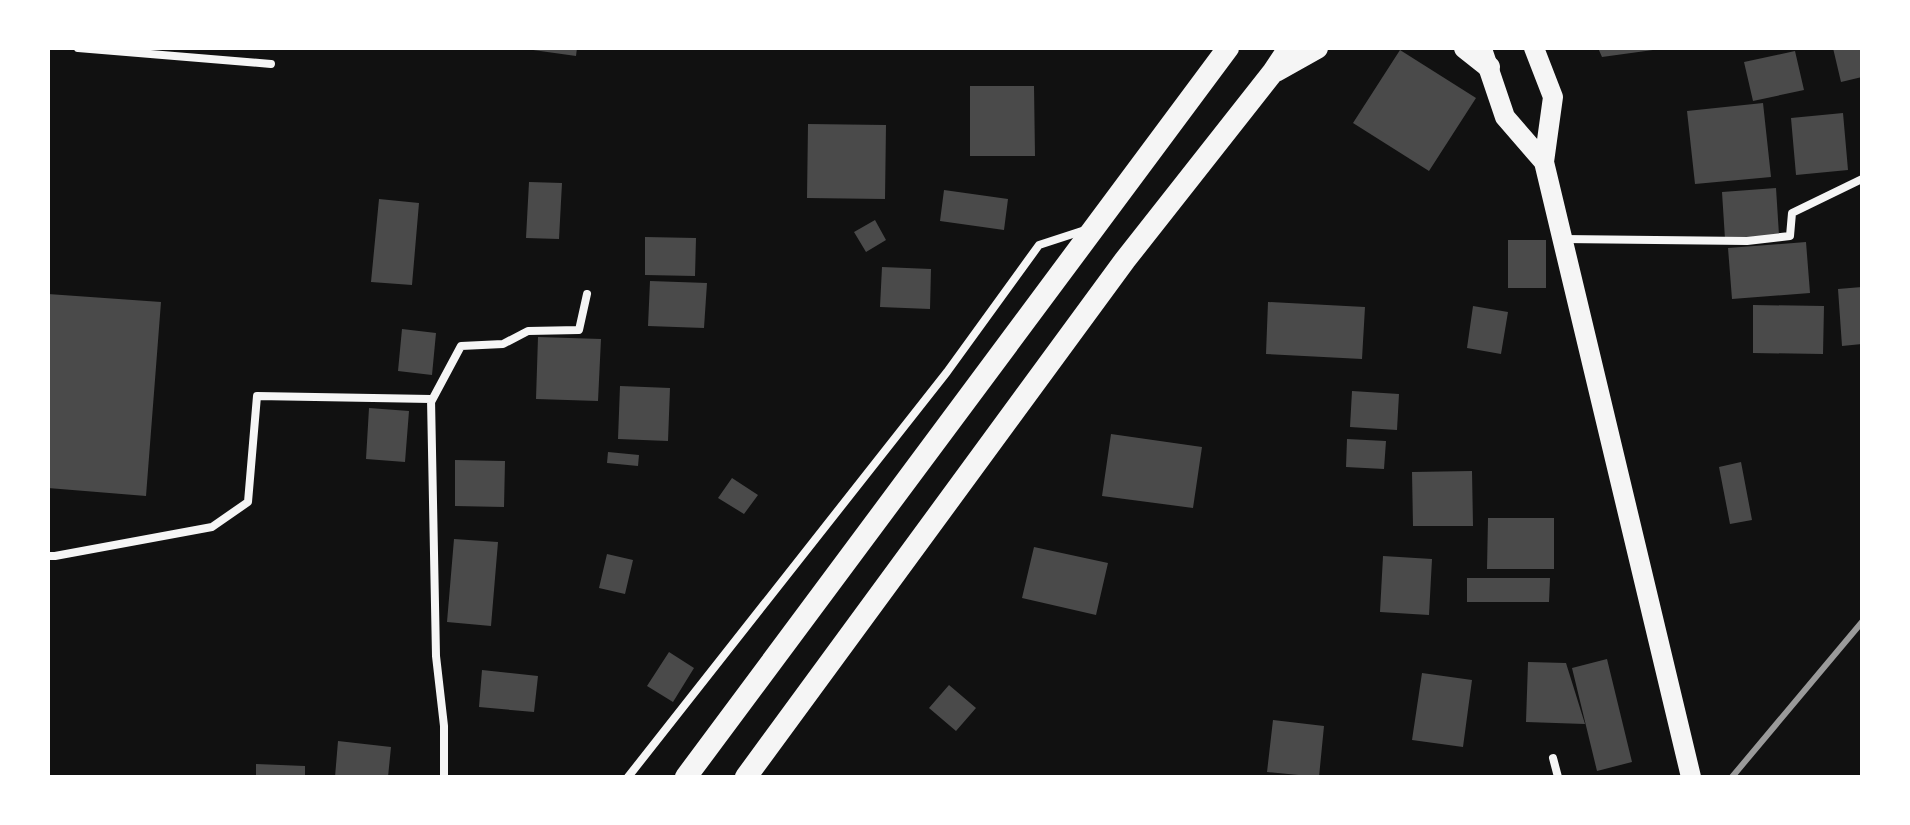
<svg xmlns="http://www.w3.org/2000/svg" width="1910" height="825" viewBox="0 0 1910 825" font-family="'Alegreya Sans',sans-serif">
<rect width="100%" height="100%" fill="#111"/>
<path fill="#4a4a4a" d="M 533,48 L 577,48 L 576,56 L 533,50 Z
M 1598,48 L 1653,48 L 1653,50 L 1602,57 Z
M 1833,48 L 1862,48 L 1862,77 L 1841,82 Z
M 1400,50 L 1476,98 L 1429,171 L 1353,123 Z
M 1795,51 L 1804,90 L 1753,101 L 1744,62 Z
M 970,86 L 1034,86 L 1035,156 L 970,156 Z
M 1763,103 L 1771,177 L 1695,184 L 1687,111 Z
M 1843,113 L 1848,170 L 1796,175 L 1791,118 Z
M 808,124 L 886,125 L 885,199 L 807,198 Z
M 529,182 L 562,183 L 559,239 L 526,238 Z
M 1776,188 L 1779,235 L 1725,239 L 1722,192 Z
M 944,190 L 1008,199 L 1004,230 L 940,221 Z
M 379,199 L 419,203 L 412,285 L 371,282 Z
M 875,220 L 886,240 L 866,252 L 854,232 Z
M 645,237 L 696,238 L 695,276 L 645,275 Z
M 1508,240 L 1546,240 L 1546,288 L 1508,288 Z
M 1806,242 L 1810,293 L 1732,299 L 1728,248 Z
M 882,267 L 931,269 L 930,309 L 880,307 Z
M 650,281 L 707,283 L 704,328 L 648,326 Z
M 1862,287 L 1862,344 L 1842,346 L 1838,289 Z
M 48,294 L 161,302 L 146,496 L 48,488 Z
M 1268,302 L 1365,307 L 1362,359 L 1266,354 Z
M 1753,305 L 1824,306 L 1823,354 L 1753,353 Z
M 1473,306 L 1508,312 L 1501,354 L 1467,348 Z
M 402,329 L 436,333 L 432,375 L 398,371 Z
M 538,337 L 601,339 L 598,401 L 536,399 Z
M 620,386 L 670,388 L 668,441 L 618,439 Z
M 1352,391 L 1399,394 L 1397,430 L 1350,427 Z
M 369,408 L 409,411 L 405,462 L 366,459 Z
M 1111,434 L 1202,447 L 1193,508 L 1102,496 Z
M 1347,439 L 1386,441 L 1384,469 L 1346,467 Z
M 608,452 L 639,455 L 638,466 L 607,463 Z
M 455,460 L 505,461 L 504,507 L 455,506 Z
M 1741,462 L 1752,520 L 1730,524 L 1719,467 Z
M 1472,471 L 1473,526 L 1413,526 L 1412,472 Z
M 732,478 L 758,495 L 744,514 L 718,498 Z
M 1488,518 L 1554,518 L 1554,569 L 1487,569 Z
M 454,539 L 498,542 L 491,626 L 447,622 Z
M 1034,547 L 1108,563 L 1096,615 L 1022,598 Z
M 607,554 L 633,560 L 625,594 L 599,588 Z
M 1383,556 L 1432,559 L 1429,615 L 1380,612 Z
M 1467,578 L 1550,578 L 1549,602 L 1467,602 Z
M 669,652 L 694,668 L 673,702 L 647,686 Z
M 1607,659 L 1632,762 L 1597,771 L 1572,668 Z
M 1528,662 L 1566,663 L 1585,724 L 1526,722 Z
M 482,670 L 538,676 L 534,712 L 479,707 Z
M 1422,673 L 1472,680 L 1463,747 L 1412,740 Z
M 949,685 L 976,708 L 956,731 L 929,708 Z
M 1273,720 L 1324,726 L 1319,777 L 1267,772 Z
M 338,741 L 391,747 L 388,777 L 335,777 Z
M 256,764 L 305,766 L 305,777 L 256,777 Z"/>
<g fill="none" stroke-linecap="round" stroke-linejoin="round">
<path stroke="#f5f5f5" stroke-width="8" d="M 78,48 L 271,64
M 1563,239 L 1747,241 L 1790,236 L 1792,213 L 1862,179
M 431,402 L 461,346 L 503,344 L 528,331 L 579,330 L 587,294
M 48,556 L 55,556 L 212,527 L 248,502 L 257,396 L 431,399 L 436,656 L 444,726 L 444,777
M 1553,758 L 1558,777
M 628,777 L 947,372 L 1039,245 L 1085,230"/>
<path stroke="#f5f5f5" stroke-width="20" d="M 1534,48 L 1553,97 L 1544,162 L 1691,777
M 1483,52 L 1505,117 L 1544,162"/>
<path stroke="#f5f5f5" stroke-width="22" d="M 1465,48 L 1489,67
M 1276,71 L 1317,48
M 686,777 L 1228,48
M 746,777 L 1125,260 L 1273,72 L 1289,48"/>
<path stroke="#9a9a9a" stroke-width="6" d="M 1732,777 L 1862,622"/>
</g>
<rect width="1910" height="825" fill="none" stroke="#ffffff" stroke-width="100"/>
</svg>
